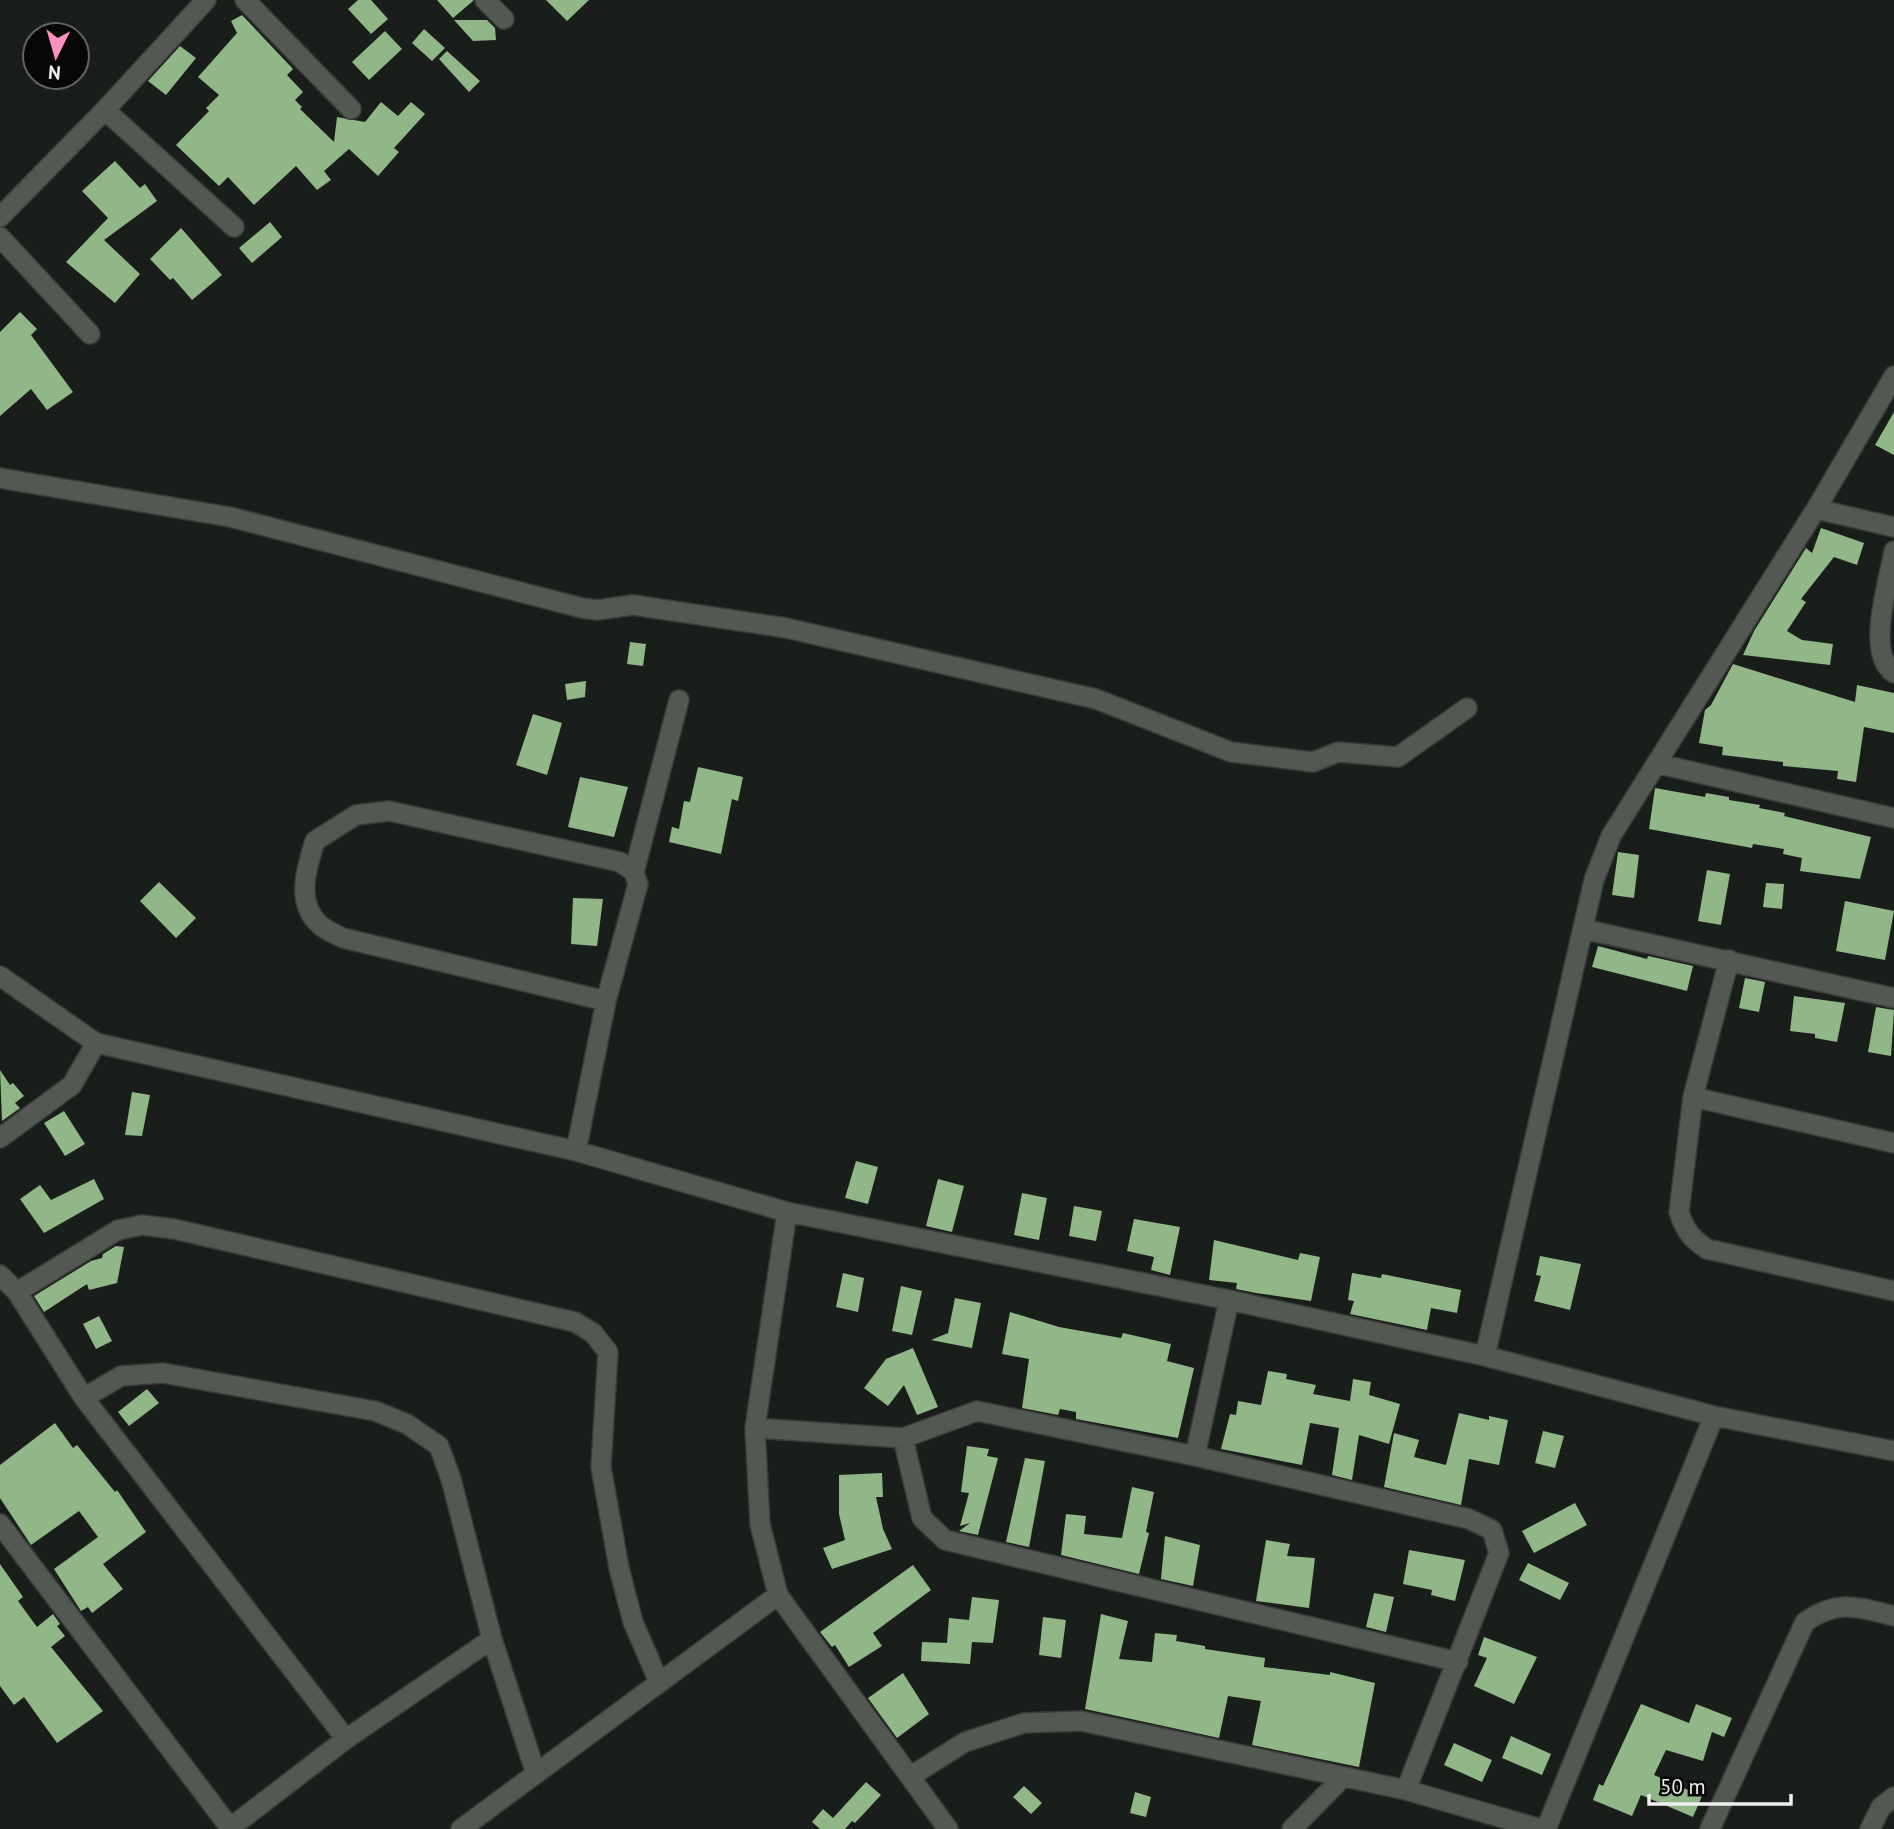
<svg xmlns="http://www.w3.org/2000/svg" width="1894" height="1829" viewBox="0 0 1894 1829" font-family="'PT Sans',sans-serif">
<rect width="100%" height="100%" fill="#1a1e1a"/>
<path fill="#91b688" d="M 358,0 L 371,0 L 388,19 L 371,34 L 348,9 Z
M 437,0 L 473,0 L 473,1 L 453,18 Z
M 546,0 L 589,0 L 567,21 Z
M 242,15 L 293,69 L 287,75 L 303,92 L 295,100 L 302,107 L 300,109 L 334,142 L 337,117 L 365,122 L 381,102 L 398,116 L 411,102 L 425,114 L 394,148 L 399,152 L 378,176 L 349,149 L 324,171 L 331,180 L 317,190 L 296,166 L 254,205 L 228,177 L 219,186 L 176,145 L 209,111 L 206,108 L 219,95 L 198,77 L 237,33 L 231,21 Z
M 454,20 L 487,20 L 495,28 L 496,40 L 473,41 Z
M 424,29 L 445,48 L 432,61 L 412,43 Z
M 385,31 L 402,49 L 369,80 L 352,62 Z
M 180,46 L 196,58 L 166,95 L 148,81 Z
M 447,51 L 480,81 L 469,92 L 439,59 Z
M 115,161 L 140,188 L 145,184 L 157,201 L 104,240 L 140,274 L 115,303 L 66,262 L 108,218 L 82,191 Z
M 270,222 L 282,237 L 252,263 L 239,248 Z
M 181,228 L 222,275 L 192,300 L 173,278 L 170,280 L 150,259 Z
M 20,312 L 37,329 L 31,335 L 73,392 L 47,410 L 31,389 L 0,416 L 0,332 Z
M 1894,412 L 1894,455 L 1875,445 Z
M 1821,528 L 1864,543 L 1857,565 L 1834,557 L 1801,599 L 1806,602 L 1787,631 L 1802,640 L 1833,644 L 1830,665 L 1743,655 L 1754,631 L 1806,548 L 1812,553 Z
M 630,642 L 646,644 L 643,666 L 627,664 Z
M 1733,664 L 1855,702 L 1857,685 L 1894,693 L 1894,733 L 1864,727 L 1856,782 L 1837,779 L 1838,771 L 1783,766 L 1783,762 L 1722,755 L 1723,747 L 1699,743 L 1705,710 L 1711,705 Z
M 586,681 L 585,697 L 567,700 L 565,684 Z
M 533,714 L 562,723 L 547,775 L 516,765 Z
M 698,767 L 743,777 L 738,801 L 732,799 L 721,854 L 669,842 L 672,827 L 679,829 L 684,801 L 690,802 Z
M 580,777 L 628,787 L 614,837 L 568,827 Z
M 1655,788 L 1705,797 L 1706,793 L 1729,797 L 1729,800 L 1760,805 L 1759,808 L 1785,813 L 1784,816 L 1871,837 L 1860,879 L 1800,871 L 1802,858 L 1783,854 L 1784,849 L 1753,844 L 1752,848 L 1649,829 Z
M 1618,852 L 1639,855 L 1634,898 L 1612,895 Z
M 1707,870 L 1730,874 L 1721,925 L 1698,921 Z
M 159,882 L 196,918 L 176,938 L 140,901 Z
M 1766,883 L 1784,884 L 1782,909 L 1763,907 Z
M 573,898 L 603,899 L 597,946 L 571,944 Z
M 1845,901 L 1894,911 L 1885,960 L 1836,951 Z
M 1598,946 L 1647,959 L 1648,956 L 1693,966 L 1687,991 L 1592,967 Z
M 1745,978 L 1765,982 L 1759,1012 L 1739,1008 Z
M 1794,996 L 1845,1003 L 1837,1042 L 1815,1038 L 1815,1034 L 1790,1031 Z
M 1876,1007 L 1894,1010 L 1891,1056 L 1868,1052 Z
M 0,1070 L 10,1085 L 13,1083 L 24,1096 L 15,1103 L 20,1108 L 2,1121 Z
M 132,1092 L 150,1095 L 142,1136 L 125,1135 Z
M 64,1111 L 85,1144 L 65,1156 L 44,1123 Z
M 856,1161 L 878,1167 L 868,1204 L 845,1198 Z
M 94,1179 L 104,1199 L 44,1233 L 20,1199 L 40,1185 L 51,1200 Z
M 938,1179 L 964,1186 L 952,1232 L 926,1226 Z
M 1022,1193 L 1047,1198 L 1039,1240 L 1014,1235 Z
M 1074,1206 L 1102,1211 L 1096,1241 L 1069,1236 Z
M 1134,1219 L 1180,1227 L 1170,1275 L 1151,1270 L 1154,1257 L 1127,1251 Z
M 1214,1240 L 1298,1260 L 1300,1253 L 1320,1257 L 1311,1301 L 1256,1293 L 1236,1289 L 1237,1283 L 1209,1280 Z
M 116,1246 L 124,1247 L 117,1283 L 89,1290 L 87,1284 L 44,1312 L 34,1296 L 91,1261 L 102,1258 L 103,1254 Z
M 1540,1256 L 1581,1264 L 1570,1310 L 1534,1301 L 1541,1276 L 1536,1275 Z
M 843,1273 L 864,1278 L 858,1312 L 836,1307 Z
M 1352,1273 L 1381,1278 L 1382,1274 L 1461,1290 L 1457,1313 L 1431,1308 L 1427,1330 L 1350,1314 L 1354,1301 L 1348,1300 Z
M 901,1286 L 922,1291 L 912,1335 L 892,1331 Z
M 955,1298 L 981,1303 L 972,1348 L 931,1340 L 948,1333 Z
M 1010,1312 L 1059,1327 L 1121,1338 L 1123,1333 L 1171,1344 L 1167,1361 L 1194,1368 L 1178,1438 L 1076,1419 L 1076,1412 L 1060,1409 L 1058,1415 L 1022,1408 L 1029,1359 L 1002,1354 Z
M 99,1316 L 112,1341 L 96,1349 L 83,1324 Z
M 913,1348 L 938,1407 L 917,1415 L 904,1385 L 888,1406 L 864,1388 L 886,1359 Z
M 1268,1371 L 1287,1374 L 1286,1379 L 1316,1385 L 1313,1394 L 1350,1401 L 1353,1379 L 1371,1382 L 1369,1395 L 1400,1404 L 1389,1444 L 1359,1435 L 1352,1480 L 1332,1475 L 1339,1428 L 1310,1423 L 1302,1465 L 1221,1449 L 1230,1414 L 1236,1415 L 1238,1401 L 1261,1405 Z
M 147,1389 L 159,1403 L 129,1426 L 118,1412 Z
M 1459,1413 L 1489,1420 L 1489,1416 L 1508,1420 L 1499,1465 L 1469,1459 L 1461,1505 L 1384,1487 L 1394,1433 L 1419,1440 L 1414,1457 L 1446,1465 Z
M 55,1423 L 73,1448 L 77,1445 L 115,1492 L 117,1490 L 146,1532 L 103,1564 L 123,1589 L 92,1613 L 88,1607 L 81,1611 L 54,1569 L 98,1537 L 79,1511 L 31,1545 L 0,1498 L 0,1465 Z
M 1543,1431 L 1564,1436 L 1555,1468 L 1535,1463 Z
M 967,1446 L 989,1449 L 987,1456 L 998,1458 L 978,1535 L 959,1531 L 970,1523 L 960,1526 L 969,1493 L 961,1492 Z
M 1025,1458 L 1045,1461 L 1029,1547 L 1006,1542 Z
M 882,1473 L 883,1497 L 876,1497 L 883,1529 L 892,1549 L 832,1569 L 823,1548 L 845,1540 L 839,1514 L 839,1475 Z
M 1132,1487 L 1154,1492 L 1146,1532 L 1149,1533 L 1139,1574 L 1061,1555 L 1066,1514 L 1086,1516 L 1084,1534 L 1122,1538 Z
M 1575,1503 L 1587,1525 L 1534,1553 L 1522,1531 Z
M 1165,1536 L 1200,1545 L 1193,1586 L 1161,1579 Z
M 1266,1540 L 1290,1544 L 1287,1556 L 1315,1558 L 1309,1608 L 1256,1601 Z
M 1409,1550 L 1465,1560 L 1455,1601 L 1431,1595 L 1432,1590 L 1403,1584 Z
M 1528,1563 L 1569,1583 L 1560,1600 L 1519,1580 Z
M 0,1564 L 23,1597 L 18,1601 L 37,1627 L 53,1614 L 60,1624 L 57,1626 L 65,1636 L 51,1647 L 103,1711 L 57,1743 L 24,1697 L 14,1705 L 0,1686 Z
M 913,1565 L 931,1590 L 873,1633 L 882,1646 L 849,1667 L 835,1645 L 832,1647 L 820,1632 Z
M 1374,1593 L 1394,1597 L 1386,1632 L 1366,1627 Z
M 972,1597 L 999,1600 L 993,1643 L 972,1642 L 970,1664 L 921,1661 L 922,1642 L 947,1643 L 949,1618 L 969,1620 Z
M 1101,1614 L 1128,1621 L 1119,1659 L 1152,1662 L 1155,1633 L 1177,1635 L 1176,1641 L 1205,1646 L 1205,1649 L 1265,1658 L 1264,1667 L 1330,1675 L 1330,1672 L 1375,1683 L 1359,1767 L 1252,1745 L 1261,1701 L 1228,1696 L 1219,1738 L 1085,1709 Z
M 1043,1617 L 1066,1620 L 1061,1658 L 1039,1655 Z
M 1484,1637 L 1537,1657 L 1514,1704 L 1474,1686 L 1487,1658 L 1478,1655 Z
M 903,1673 L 929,1714 L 897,1738 L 868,1698 Z
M 1641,1704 L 1689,1723 L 1696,1704 L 1732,1718 L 1724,1737 L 1712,1732 L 1703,1761 L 1666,1750 L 1654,1775 L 1702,1796 L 1693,1817 L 1641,1795 L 1632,1816 L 1593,1800 L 1599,1784 L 1603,1786 Z
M 1511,1736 L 1551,1754 L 1542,1775 L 1502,1758 Z
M 1454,1743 L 1492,1760 L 1482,1782 L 1444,1765 Z
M 866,1782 L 881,1795 L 855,1823 L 852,1821 L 845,1829 L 820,1829 L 812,1822 L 823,1809 L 833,1818 Z
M 1024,1786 L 1042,1803 L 1031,1814 L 1013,1797 Z
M 1135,1792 L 1151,1797 L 1146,1817 L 1130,1813 Z"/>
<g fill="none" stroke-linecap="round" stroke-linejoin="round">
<g stroke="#393b38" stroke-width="22">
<path id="minor" d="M 245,0 L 351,109
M 485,0 L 504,19
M 105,110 L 234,227
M 0,217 L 105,110 L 206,0
M 0,237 L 90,334
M 0,478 L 230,517 L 582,608 L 597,610 L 633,605 L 786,628 L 1096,699 L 1231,752 L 1313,762 L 1338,752 L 1398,757 L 1467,708
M 1816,509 L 1894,527
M 1894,551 C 1889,581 1865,654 1894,673
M 1659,764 L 1894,818
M 634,872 L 679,700
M 1583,929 L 1894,998
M 1729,960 L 1693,1097 L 1679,1212 C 1685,1231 1692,1239 1707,1249 L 1894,1291
M 0,976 L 96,1043 L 576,1151 L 787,1212 L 1229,1300 L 1485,1356 L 1714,1416 L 1894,1451
M 1693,1097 L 1894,1143
M 0,1138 L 72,1085 L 96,1043
M 576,1151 L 606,1001 L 638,884 L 634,872 L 620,862 L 389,811 L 356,815 L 315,841 C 307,867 295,902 319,924 C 325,930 335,934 343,938 L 606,1001
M 787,1212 L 755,1428 L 760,1524 L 778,1595 L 948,1829
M 0,1275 L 17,1292 L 84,1398 L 346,1739
M 17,1292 L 118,1230 L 142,1225 L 174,1229 L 575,1322 L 593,1333 L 608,1352 L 601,1467 L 619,1568 L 633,1622 L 659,1682
M 1485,1356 L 1594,880 L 1611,836 L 1816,509 L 1894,376
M 84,1398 L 121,1376 L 163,1373 L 375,1411 L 407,1424 L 439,1446 L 451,1479 L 492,1639 L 536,1774
M 755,1428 L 903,1438 L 977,1411 L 1195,1456 L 1469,1519 L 1492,1530 L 1499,1553 L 1406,1790
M 903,1438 L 922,1518 L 945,1540 L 1458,1662
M 1195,1456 L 1229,1300
M 0,1524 L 231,1829
M 911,1776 L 965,1742 L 1024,1723 L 1081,1721 L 1406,1790 L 1541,1829
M 230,1828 L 346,1739 L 492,1639
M 461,1829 L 778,1595
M 1292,1829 L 1343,1777
M 1546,1829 L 1714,1416
M 1710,1829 L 1805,1622 C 1838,1599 1857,1607 1894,1616
M 1870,1829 L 1881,1807 L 1894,1797"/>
</g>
<use href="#minor" stroke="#545853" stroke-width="19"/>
</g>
<g transform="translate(56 56) rotate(185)"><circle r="33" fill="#060706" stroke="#636462" stroke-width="2"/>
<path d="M0-5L12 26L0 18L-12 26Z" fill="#fd8fc1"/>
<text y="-10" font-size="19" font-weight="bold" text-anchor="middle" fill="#eef0ed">N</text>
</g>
<path d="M1649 1794v10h142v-10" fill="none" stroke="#eef0ed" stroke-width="3.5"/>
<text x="1660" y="1794" font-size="21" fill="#eef0ed" stroke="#060706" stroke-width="5" paint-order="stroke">50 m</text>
</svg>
